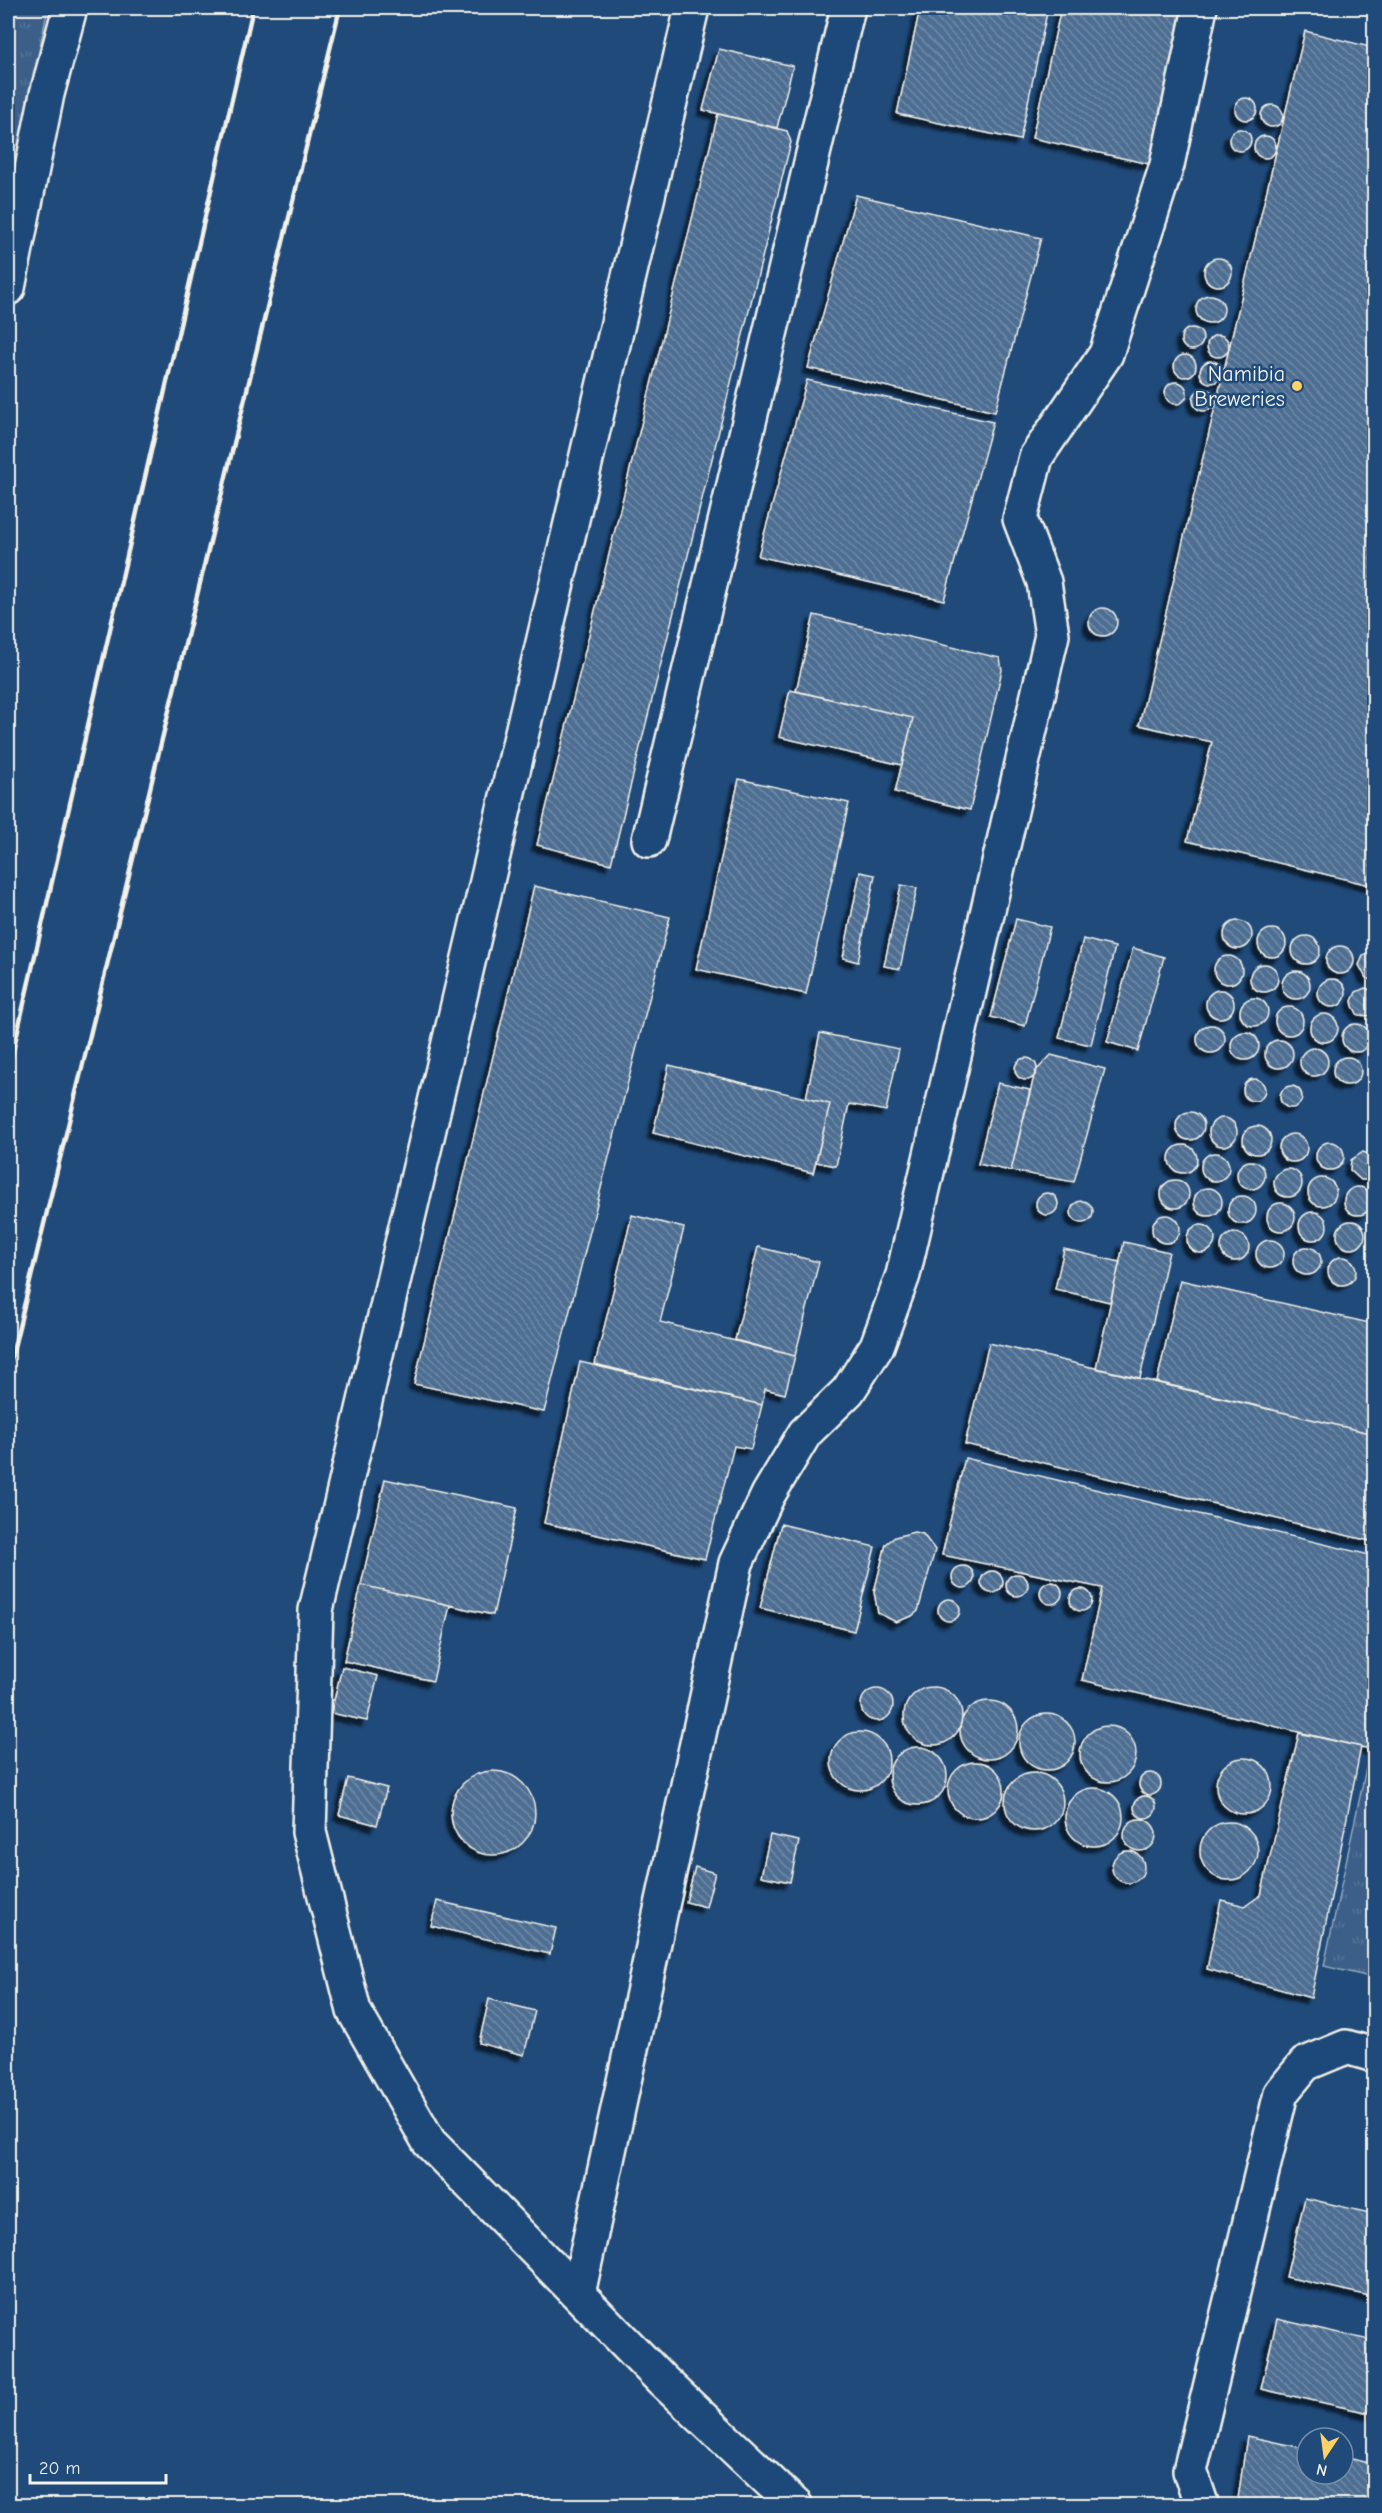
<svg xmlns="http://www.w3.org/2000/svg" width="1382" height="2513" viewBox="0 0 1382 2513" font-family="'Comic Neue',sans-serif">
<defs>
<pattern id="grass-tufts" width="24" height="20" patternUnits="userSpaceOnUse" patternTransform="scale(1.5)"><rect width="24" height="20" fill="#3a5f88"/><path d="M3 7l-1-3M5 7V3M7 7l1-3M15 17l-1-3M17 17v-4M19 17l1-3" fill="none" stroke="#577699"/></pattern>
<pattern id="building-back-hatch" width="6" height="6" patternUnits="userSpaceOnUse" patternTransform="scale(1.5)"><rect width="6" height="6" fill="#4d6e92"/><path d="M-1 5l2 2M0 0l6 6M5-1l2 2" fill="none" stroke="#708aa6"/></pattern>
<filter id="shadow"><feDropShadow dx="-5.5" dy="5.5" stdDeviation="1.5" flood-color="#0009"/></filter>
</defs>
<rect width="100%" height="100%" fill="#1f4a7a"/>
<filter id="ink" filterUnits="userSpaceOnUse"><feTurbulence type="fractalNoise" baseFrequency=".0167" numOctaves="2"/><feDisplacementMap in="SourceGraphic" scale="12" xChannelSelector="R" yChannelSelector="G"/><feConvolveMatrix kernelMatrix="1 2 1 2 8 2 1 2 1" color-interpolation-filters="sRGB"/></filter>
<g filter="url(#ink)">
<path fill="url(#grass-tufts)" stroke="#97a8b8" stroke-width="1.5" d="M 8,8 L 48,8 L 8,199 Z
M 1369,1754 L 1374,1756 L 1374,1978 L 1324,1966 Z"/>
<path fill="url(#building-back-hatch)" stroke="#f4f1e8" stroke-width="1.5" filter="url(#shadow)" d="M 920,8 L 1048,8 L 1020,140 L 897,114 Z
M 1061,8 L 1189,8 L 1154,165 L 1032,138 Z
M 1305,31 L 1374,48 L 1374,886 L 1187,841 L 1212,742 L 1139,725 Z
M 719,49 L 793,66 L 777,128 L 703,110 Z
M1235 109a11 11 0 1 1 22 0a11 11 0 1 1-22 0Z
M1261 116a11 11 0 1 1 22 0a11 11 0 1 1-22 0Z
M 718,114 L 787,131 L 791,142 L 611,864 L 537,845 Z
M1229 140a11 11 0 1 1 22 0a11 11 0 1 1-22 0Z
M1254 147a11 11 0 1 1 22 0a11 11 0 1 1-22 0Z
M 856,195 L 1041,238 L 995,412 L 808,368 Z
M1204 272a14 14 0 1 1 28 0a14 14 0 1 1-28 0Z
M1196 309a14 14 0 1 1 28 0a14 14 0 1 1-28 0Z
M1181 339a11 11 0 1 1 22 0a11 11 0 1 1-22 0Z
M1207 346a11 11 0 1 1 22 0a11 11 0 1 1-22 0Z
M1174 366a11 11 0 1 1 22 0a11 11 0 1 1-22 0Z
M1200 372a11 11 0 1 1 22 0a11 11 0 1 1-22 0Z
M 807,380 L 993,422 L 944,600 L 758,556 Z
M1165 393a11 11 0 1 1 22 0a11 11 0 1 1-22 0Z
M1193 400a11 11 0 1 1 22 0a11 11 0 1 1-22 0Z
M1089 622a14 14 0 1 1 28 0a14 14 0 1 1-28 0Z
M 814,615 L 1000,658 L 1002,670 L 970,810 L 895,792 L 913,718 L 796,691 Z
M 790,690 L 913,718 L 902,765 L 779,737 Z
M 739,779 L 849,803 L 806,994 L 696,969 Z
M 860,872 L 875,875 L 858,962 L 843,958 Z
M 901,885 L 917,888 L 900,969 L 884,966 Z
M 534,886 L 670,917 L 544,1412 L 414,1384 Z
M 1016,919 L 1050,927 L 1025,1026 L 991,1017 Z
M1224 935a14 14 0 1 1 28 0a14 14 0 1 1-28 0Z
M1258 943a14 14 0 1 1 28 0a14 14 0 1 1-28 0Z
M1292 950a14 14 0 1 1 28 0a14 14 0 1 1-28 0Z
M 1083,939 L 1115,947 L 1091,1045 L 1059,1038 Z
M1326 960a14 14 0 1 1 28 0a14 14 0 1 1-28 0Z
M 1133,948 L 1164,957 L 1138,1051 L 1107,1042 Z
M 1372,952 L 1374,952 L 1374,981 L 1366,978 L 1359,965 L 1363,956 Z
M1214 970a14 14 0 1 1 28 0a14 14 0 1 1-28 0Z
M1250 978a14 14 0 1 1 28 0a14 14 0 1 1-28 0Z
M1282 985a14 14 0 1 1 28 0a14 14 0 1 1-28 0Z
M1318 993a14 14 0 1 1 28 0a14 14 0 1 1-28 0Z
M 1365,988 L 1374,991 L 1374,1014 L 1371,1016 L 1358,1015 L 1353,1006 L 1352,1001 L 1356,992 Z
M1206 1004a14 14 0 1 1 28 0a14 14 0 1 1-28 0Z
M1240 1012a14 14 0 1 1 28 0a14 14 0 1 1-28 0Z
M1275 1021a14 14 0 1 1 28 0a14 14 0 1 1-28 0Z
M1310 1028a14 14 0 1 1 28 0a14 14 0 1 1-28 0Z
M1342 1038a14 14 0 1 1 28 0a14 14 0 1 1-28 0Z
M1197 1039a14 14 0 1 1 28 0a14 14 0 1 1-28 0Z
M1231 1046a14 14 0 1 1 28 0a14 14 0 1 1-28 0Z
M 820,1033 L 899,1049 L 886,1111 L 849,1104 L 836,1166 L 816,1162 L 830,1104 L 806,1098 Z
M1265 1054a14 14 0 1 1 28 0a14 14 0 1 1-28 0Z
M1300 1062a14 14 0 1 1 28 0a14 14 0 1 1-28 0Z
M 1051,1055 L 1105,1069 L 1074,1182 L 1011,1171 L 1035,1072 Z
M1333 1071a14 14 0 1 1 28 0a14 14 0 1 1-28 0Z
M1015 1069a11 11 0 1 1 22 0a11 11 0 1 1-22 0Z
M 669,1065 L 830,1104 L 813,1173 L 653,1133 Z
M1243 1090a11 11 0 1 1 22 0a11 11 0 1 1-22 0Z
M 998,1083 L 1030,1090 L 1011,1171 L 978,1164 Z
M1280 1097a11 11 0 1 1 22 0a11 11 0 1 1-22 0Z
M1176 1126a14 14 0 1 1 28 0a14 14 0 1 1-28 0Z
M1209 1132a14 14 0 1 1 28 0a14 14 0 1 1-28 0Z
M1243 1140a14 14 0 1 1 28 0a14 14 0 1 1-28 0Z
M1279 1148a14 14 0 1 1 28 0a14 14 0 1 1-28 0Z
M1316 1156a14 14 0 1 1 28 0a14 14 0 1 1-28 0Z
M1169 1159a14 14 0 1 1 28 0a14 14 0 1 1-28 0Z
M 1363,1152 L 1374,1156 L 1374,1176 L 1369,1180 L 1361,1180 L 1350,1170 L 1351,1160 Z
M1201 1167a14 14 0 1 1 28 0a14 14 0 1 1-28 0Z
M1237 1175a14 14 0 1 1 28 0a14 14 0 1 1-28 0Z
M1274 1183a14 14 0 1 1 28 0a14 14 0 1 1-28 0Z
M1308 1192a14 14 0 1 1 28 0a14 14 0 1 1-28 0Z
M1161 1194a14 14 0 1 1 28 0a14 14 0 1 1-28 0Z
M1344 1201a14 14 0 1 1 28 0a14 14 0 1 1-28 0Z
M1194 1202a14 14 0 1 1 28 0a14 14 0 1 1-28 0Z
M1036 1204a11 11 0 1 1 22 0a11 11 0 1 1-22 0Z
M1228 1210a14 14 0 1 1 28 0a14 14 0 1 1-28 0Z
M1071 1212a11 11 0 1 1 22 0a11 11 0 1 1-22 0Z
M1267 1217a14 14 0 1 1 28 0a14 14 0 1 1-28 0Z
M1299 1226a14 14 0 1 1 28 0a14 14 0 1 1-28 0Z
M1152 1229a14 14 0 1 1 28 0a14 14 0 1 1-28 0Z
M 632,1215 L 684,1228 L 660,1322 L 795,1356 L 785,1394 L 765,1389 L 762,1405 L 595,1364 Z
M1337 1235a14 14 0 1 1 28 0a14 14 0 1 1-28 0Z
M1187 1239a14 14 0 1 1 28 0a14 14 0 1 1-28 0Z
M1221 1247a14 14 0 1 1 28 0a14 14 0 1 1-28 0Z
M1256 1254a14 14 0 1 1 28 0a14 14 0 1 1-28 0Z
M 1124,1242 L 1169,1252 L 1140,1378 L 1096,1368 Z
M1293 1261a14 14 0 1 1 28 0a14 14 0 1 1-28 0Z
M 758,1247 L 819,1262 L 795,1356 L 735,1340 Z
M 1064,1249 L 1120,1262 L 1110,1302 L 1055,1289 Z
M1328 1271a14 14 0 1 1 28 0a14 14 0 1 1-28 0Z
M 1180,1280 L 1374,1324 L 1374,1434 L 1157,1382 Z
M 989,1343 L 1374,1434 L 1374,1542 L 965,1444 Z
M 580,1362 L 762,1405 L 751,1449 L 734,1446 L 705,1559 L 544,1523 Z
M 965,1458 L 1374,1556 L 1374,1750 L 1082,1680 L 1102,1588 L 942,1555 Z
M 385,1479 L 517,1508 L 493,1615 L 361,1585 Z
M 781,1524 L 875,1547 L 854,1631 L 760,1608 Z
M 914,1532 L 923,1534 L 935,1550 L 918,1611 L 912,1616 L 896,1622 L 878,1613 L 874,1592 L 886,1544 L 895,1537 Z
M952 1577a11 11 0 1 1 22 0a11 11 0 1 1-22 0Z
M981 1582a11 11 0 1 1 22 0a11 11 0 1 1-22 0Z
M1006 1585a11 11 0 1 1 22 0a11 11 0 1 1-22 0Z
M1040 1593a11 11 0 1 1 22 0a11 11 0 1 1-22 0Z
M 361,1585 L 450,1605 L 433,1681 L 344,1661 Z
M1070 1600a11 11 0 1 1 22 0a11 11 0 1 1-22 0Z
M938 1610a11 11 0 1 1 22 0a11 11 0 1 1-22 0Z
M 342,1667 L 378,1676 L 367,1721 L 331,1713 Z
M904 1716a29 29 0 1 1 58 0a29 29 0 1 1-58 0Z
M861 1705a16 16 0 1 1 32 0a16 16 0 1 1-32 0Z
M960 1730a29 29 0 1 1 58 0a29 29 0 1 1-58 0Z
M1019 1742a28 28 0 1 1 56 0a28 28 0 1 1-56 0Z
M1080 1754a28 28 0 1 1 56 0a28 28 0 1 1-56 0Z
M831 1761a29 29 0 1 1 58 0a29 29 0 1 1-58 0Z
M 1299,1733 L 1361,1747 L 1311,1998 L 1207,1969 L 1221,1900 L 1245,1906 L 1261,1895 Z
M889 1776a29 29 0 1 1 58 0a29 29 0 1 1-58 0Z
M1216 1786a28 28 0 1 1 56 0a28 28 0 1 1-56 0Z
M948 1790a28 28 0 1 1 56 0a28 28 0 1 1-56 0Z
M451 1813a42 42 0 1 1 84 0a42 42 0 1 1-84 0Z
M1139 1784a11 11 0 1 1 22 0a11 11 0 1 1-22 0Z
M1005 1802a29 29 0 1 1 58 0a29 29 0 1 1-58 0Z
M 348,1778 L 387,1788 L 377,1825 L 339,1815 Z
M1065 1817a29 29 0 1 1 58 0a29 29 0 1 1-58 0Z
M1134 1807a11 11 0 1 1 22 0a11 11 0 1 1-22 0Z
M1124 1835a16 16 0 1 1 32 0a16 16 0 1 1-32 0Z
M1200 1851a29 29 0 1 1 58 0a29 29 0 1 1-58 0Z
M 770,1835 L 799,1841 L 790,1882 L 761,1876 Z
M1112 1867a16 16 0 1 1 32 0a16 16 0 1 1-32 0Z
M 695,1867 L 715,1873 L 706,1907 L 686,1902 Z
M 437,1901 L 556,1928 L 550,1954 L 431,1926 Z
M 489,1999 L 535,2011 L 524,2055 L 479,2043 Z
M 1305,2198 L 1374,2214 L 1374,2297 L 1286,2277 Z
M 1277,2319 L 1374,2341 L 1374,2414 L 1261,2389 Z
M 1247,2436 L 1307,2449 L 1307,2474 L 1343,2474 L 1343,2457 L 1374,2464 L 1374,2506 L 1237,2506 Z"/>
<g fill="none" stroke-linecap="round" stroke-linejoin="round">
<g stroke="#f4f1e8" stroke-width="38">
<path id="minor" d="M 692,8 L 316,1610 L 309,1832 L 354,2011 L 429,2142 L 662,2380 L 796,2506
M 8,288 L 47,94 L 70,8
M 649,840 L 848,8
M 578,2294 L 736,1563 L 768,1495 L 805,1433 L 848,1391 L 877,1346 L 903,1275 L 1052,635 L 1044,582 L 1020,519 L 1036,457 L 1106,354 L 1167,165 L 1200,8
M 1202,2506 L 1190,2471 L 1281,2093 L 1305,2064 L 1346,2047 L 1374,2055"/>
</g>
<use href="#minor" stroke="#1f4a7a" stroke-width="33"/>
<path stroke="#f4f1e8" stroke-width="4.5" d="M 8,1073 L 253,8
M 8,1372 L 340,8"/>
</g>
</g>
<circle fill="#ffd166" stroke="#1f4a7a" stroke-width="2" cx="1297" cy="386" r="6"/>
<g text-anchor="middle" stroke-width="5" stroke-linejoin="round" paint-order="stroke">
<g font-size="22" fill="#f4f1e8" stroke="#1f4a7a" text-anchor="end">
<text x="1285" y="381">Namibia<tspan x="1285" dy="25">Breweries</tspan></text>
</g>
</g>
<rect width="1382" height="2513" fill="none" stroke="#1f4a7a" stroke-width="30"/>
<rect x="15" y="15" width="1352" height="2483" fill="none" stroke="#f4f1e8" stroke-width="2" filter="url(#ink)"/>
<g transform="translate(1325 2456) rotate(193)"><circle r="28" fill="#1f4a7a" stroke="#748da6" stroke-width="1.5"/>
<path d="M0-4.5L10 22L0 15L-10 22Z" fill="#ffd166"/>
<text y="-9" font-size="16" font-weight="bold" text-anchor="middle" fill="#f4f1e8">N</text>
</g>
<path d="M30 2474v9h136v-9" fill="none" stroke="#f4f1e8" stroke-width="3"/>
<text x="39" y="2474" font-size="18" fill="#f4f1e8" stroke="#1f4a7a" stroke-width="4.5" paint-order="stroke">20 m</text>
</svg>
